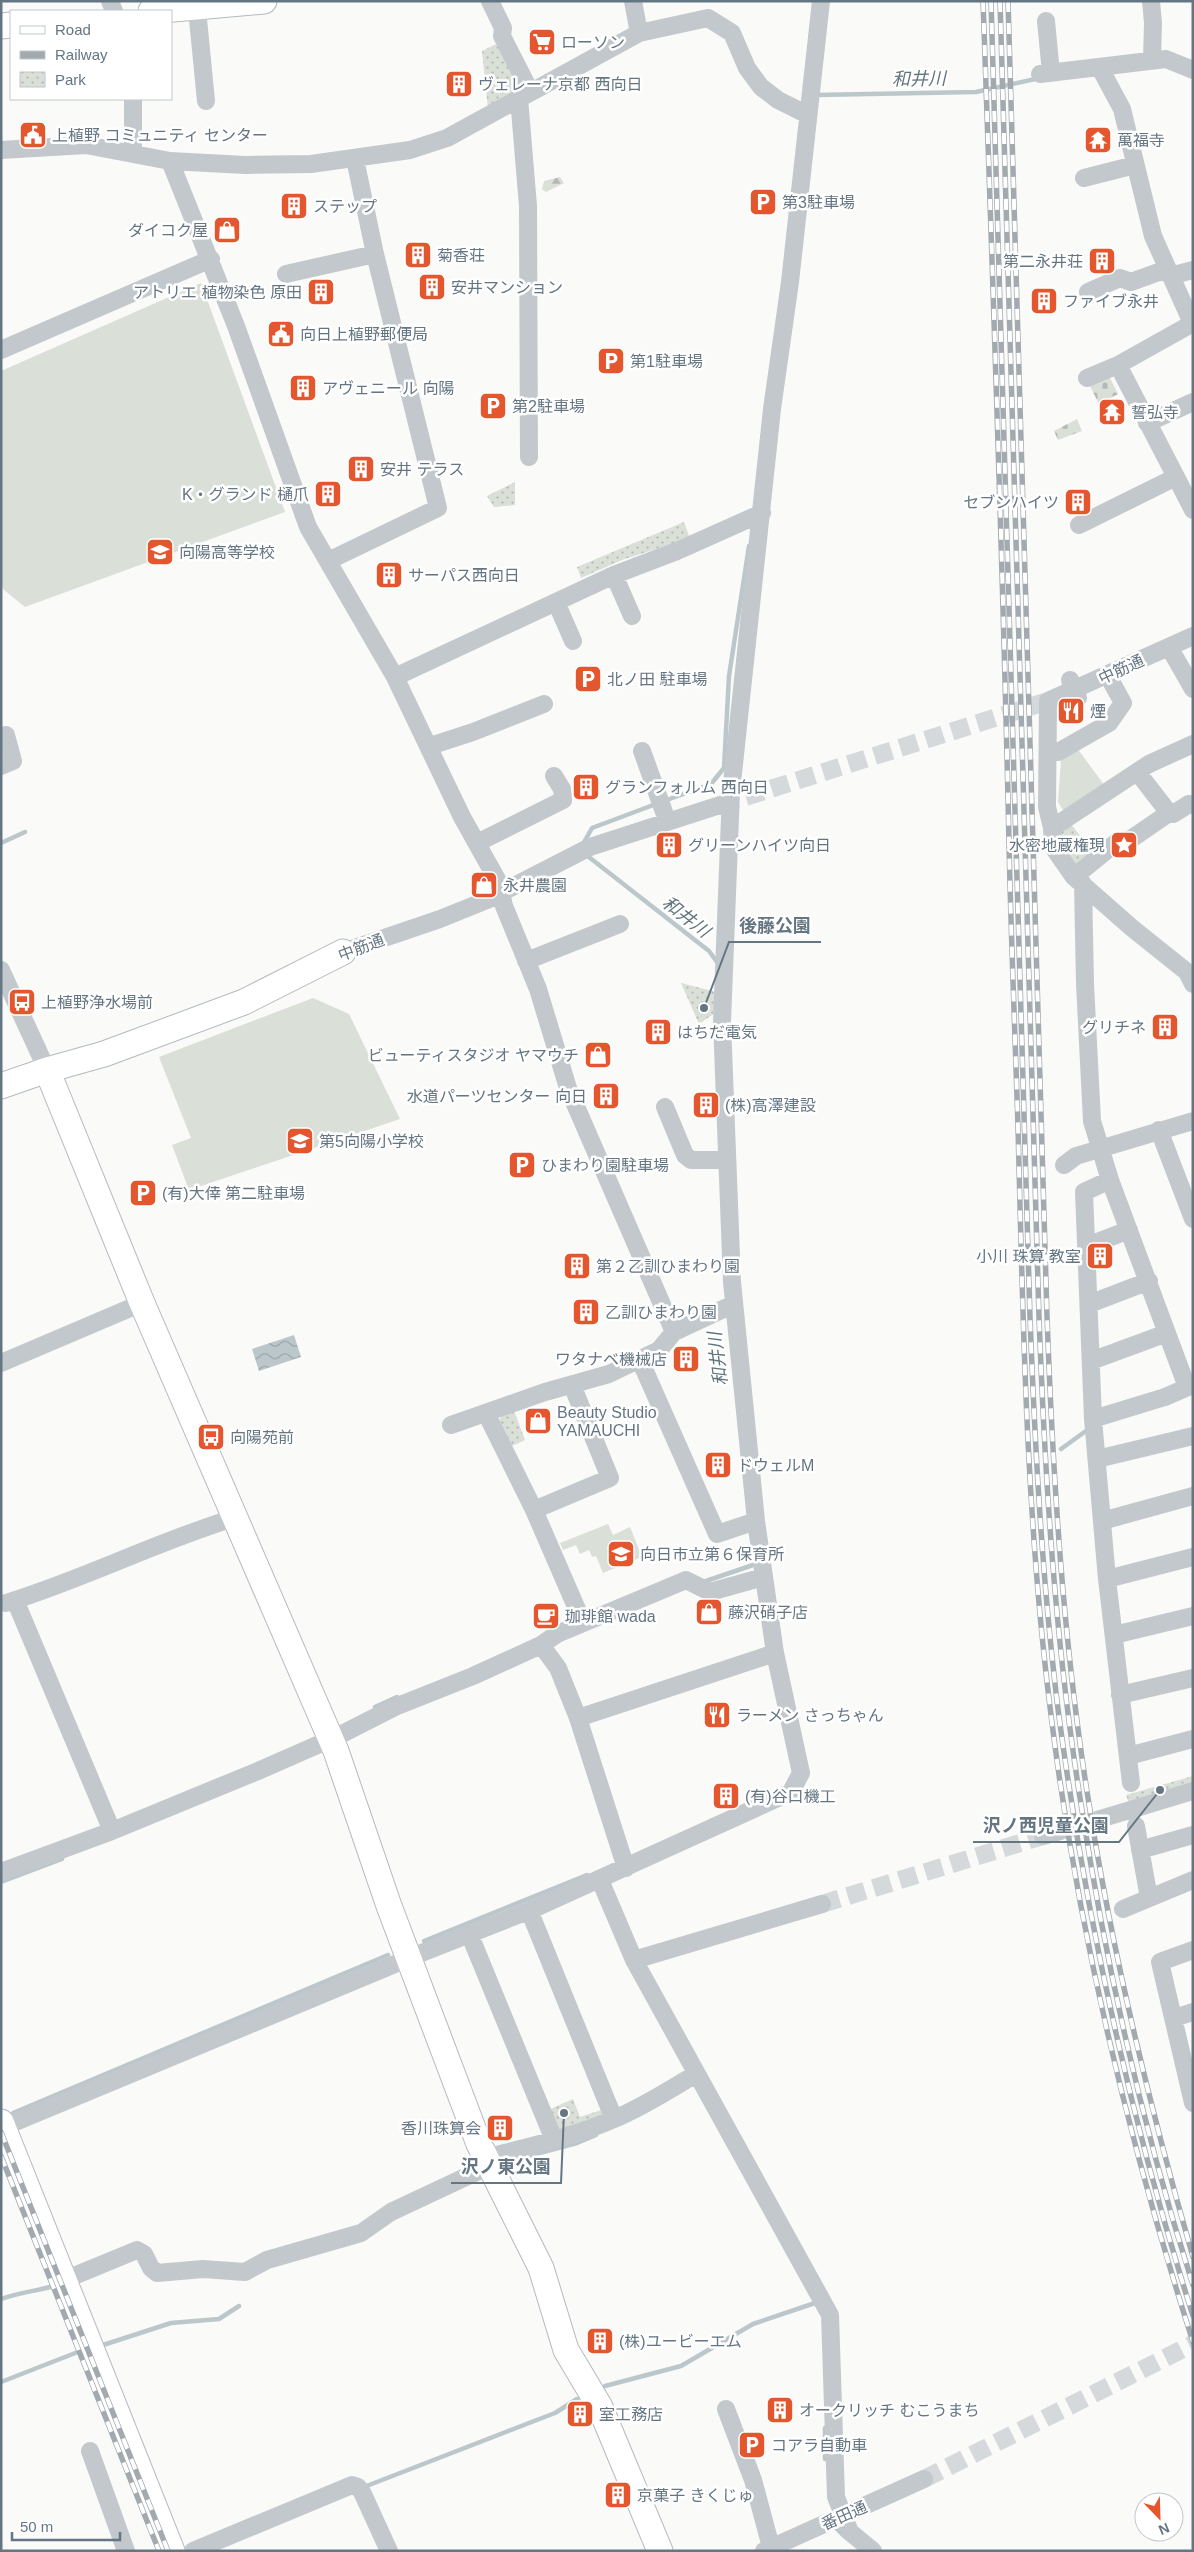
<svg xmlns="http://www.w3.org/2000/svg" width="1194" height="2552" viewBox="0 0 1194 2552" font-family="Arial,'Noto Sans JP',sans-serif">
<defs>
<pattern id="forest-firs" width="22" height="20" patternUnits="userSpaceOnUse" patternTransform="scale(1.25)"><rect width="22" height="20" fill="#dadfd7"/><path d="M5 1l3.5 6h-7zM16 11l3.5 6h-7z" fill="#b4b9b4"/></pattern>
<pattern id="cemetery-stones" width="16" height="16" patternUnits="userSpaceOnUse" patternTransform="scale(1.25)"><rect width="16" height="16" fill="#dadfd7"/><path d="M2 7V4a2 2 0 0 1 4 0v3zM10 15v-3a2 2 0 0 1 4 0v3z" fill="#b4b9b4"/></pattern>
<pattern id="park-dots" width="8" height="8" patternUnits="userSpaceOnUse" patternTransform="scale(1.25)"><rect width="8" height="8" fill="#dadfd7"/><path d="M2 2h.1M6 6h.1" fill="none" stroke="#b4b9b4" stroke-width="1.8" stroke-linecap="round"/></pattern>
<pattern id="water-waves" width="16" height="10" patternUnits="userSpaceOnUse" patternTransform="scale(1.25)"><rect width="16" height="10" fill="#bbc7cb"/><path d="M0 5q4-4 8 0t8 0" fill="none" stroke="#9ca6aa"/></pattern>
</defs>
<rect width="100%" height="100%" fill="#fafaf8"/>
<path fill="#dadfd7" d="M 201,283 L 285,512 L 25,607 L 4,590 L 1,583 L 1,371 Z
M 1077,748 L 1105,786 L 1064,812 L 1058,802 L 1061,759 Z
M 313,998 L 349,1014 L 400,1119 L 189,1190 L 172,1145 L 191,1138 L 159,1057 Z
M 608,1524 L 613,1535 L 630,1527 L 642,1557 L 603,1573 L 596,1556 L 592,1557 L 589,1550 L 580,1554 L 576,1545 L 563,1550 L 560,1543 Z"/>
<path fill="url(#forest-firs)" d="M 560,177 L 564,183 L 546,192 L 542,189 L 544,181 Z"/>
<path fill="url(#cemetery-stones)" d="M 1108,374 L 1118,394 L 1099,404 L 1089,384 Z
M 1077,419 L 1082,431 L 1058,440 L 1054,431 Z"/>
<path fill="url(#park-dots)" d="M 496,44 L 522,88 L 488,109 L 482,51 Z
M 515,482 L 515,505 L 494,507 L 487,496 Z
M 684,522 L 689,536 L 672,544 L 622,560 L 581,578 L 577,567 Z
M 1070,823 L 1095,854 L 1077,867 L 1059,847 L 1058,833 Z
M 681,983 L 716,992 L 715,1013 L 699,1024 Z
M 513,1408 L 525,1440 L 510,1447 L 499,1422 L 502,1413 Z
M 1193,1776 L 1193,1784 L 1129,1803 L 1126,1795 Z
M 573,2099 L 580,2117 L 601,2110 L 604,2117 L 563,2130 L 558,2129 L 548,2110 Z"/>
<path fill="url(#water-waves)" d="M 294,1335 L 301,1357 L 259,1371 L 252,1349 Z"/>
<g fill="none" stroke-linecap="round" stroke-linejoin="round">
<path stroke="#bbc7cb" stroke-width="4.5" d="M 816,95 L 976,92 L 1035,79
M 664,801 L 711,784 L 724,768 L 729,676 L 749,546
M 1,843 L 25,832
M 583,844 L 592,828 L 656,804
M 585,854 L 709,951 L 717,962
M 1061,1449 L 1090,1428
M 703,1582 L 756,1564 L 755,1563
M 375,1707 L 397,1697
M 1,1882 L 62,1859
M 424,1941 L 587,1875
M 13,2113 L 388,1955
M 506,2162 L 577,2143 L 596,2135
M 1,2299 C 20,2292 38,2291 57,2285
M 100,2346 L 171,2323 L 219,2319 L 239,2306
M 1,2382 L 83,2350
M 605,2386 L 681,2366 L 753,2324 L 815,2303
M 825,2459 L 825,2428
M 364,2487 L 555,2413 L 577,2399
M 836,2528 L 844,2536"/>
<path stroke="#d5d9db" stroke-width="18" stroke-dasharray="18 9" stroke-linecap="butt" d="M 720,805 L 1048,701
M 1060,1831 L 1100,1819
M 822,1904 L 1043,1836
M 924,2479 L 1193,2344"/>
<g stroke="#b3babf" stroke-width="27">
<path id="secondary" d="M 151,11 L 264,1
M 1,26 L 11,25
M 47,1070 L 142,1303 L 336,1751 L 389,1906 L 479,2144 L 541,2268 L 566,2350 L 600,2407 L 660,2551
M 1,1086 L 47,1070 L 104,1054 L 244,1002 L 343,952
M 1,2122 L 172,2551"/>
</g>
<path stroke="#c3c8cc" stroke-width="18" d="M 110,1 L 114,11
M 490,1 L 503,28 L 502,36 L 530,91
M 633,1 L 639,33
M 1151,1 L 1153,23 L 1152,59
M 197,9 L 206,101
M 1046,21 L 1051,73
M 1100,68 L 1122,109 L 1153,236 L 1192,323
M 1040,74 L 1166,59 L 1193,70
M 519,98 L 528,206 L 529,457
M 133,99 L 133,153
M 1,150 L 86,145 L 170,161 L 245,165 L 311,164 L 410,150 L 447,138 L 639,33 L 708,18 L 732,33 L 747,68 L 761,87 L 778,100 L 808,115
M 170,161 L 236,326 L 308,527 L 395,677 L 462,817 L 499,883 L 504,906 L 538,989 L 568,1088 L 674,1332
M 1084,178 L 1135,165
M 286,274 L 375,254
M 1170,276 L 1193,270
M 1088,292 L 1120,278 L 1131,282 L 1167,269
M 1,350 L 211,259
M 1118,365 L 1193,510
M 1087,378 L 1118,365 L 1193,323
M 1147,423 L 1193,402
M 1079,525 L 1176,477
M 328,561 L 438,508 L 375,254 L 355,159
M 614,575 L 632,616
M 556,602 L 573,641
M 1193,636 L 1048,701 L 1047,807 L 1052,828 L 1053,847 L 1074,877 L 1132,928 L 1187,972 L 1193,984
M 1169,647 L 1193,689
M 395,677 L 614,575 L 677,551 L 762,513
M 430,746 L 473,732 L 544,704
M 642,751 L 664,812
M 1058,752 L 1109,723 L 1123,703 L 1112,683
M 1,766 L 13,761 L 6,735
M 1138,773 L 1169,813
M 1052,828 L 1149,764 L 1193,744
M 477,843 L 563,800 L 562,789 L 554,776
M 1074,877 L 1117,842 L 1131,839 L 1169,813 L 1173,814 L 1189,804 L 1193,805
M 1083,884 L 1085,984 L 1092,1121 L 1110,1180 L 1187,1387
M 343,952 L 440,919 L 487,900 L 590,847 L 720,805
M 526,961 L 620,924
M 1,970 L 47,1070
M 665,1107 L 685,1155 L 691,1160 L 726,1160
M 1159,1130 L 1193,1219
M 1064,1165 L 1076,1156 L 1193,1121
M 1110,1180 L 1084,1192 L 1093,1419 L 1107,1579 L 1131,1783
M 1087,1246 L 1129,1230
M 1089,1304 L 1149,1281
M 640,1360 L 717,1534 L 756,1521
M 1091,1361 L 1167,1333
M 1,1363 L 142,1303
M 486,1413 L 534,1510 L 583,1623
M 1093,1419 L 1165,1397 L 1193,1385
M 451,1425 L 545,1392 L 609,1374 L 659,1350 L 674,1332 L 734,1304
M 1097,1459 L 1193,1436
M 534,1510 L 610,1478 L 572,1385
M 1102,1521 L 1193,1496
M 1107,1579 L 1193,1557
M 15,1600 L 112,1831
M 6,1603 C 84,1579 156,1542 234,1518
M 1114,1635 L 1193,1616
M 541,1645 L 557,1634 L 686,1580 L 710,1592 L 764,1577
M 1120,1695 L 1193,1678
M 578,1718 L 775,1653
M 1128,1756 L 1193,1739
M 1100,1819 L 1193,1791
M 1136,1826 L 1149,1898
M 1043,1836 L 1060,1831
M 1140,1850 L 1193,1835
M 1,1872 L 112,1831 L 258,1771 L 340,1735 L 395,1707 L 473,1676 L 541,1645 L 558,1668 L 578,1718 L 626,1868
M 600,1880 L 634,1960 L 830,2315 L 836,2497 L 850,2532 L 873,2551
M 1123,1909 L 1193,1880
M 529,1910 L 614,2119
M 469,1933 L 554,2140
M 1193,1950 L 1160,1962 L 1193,2103
M 634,1960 L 822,1904
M 1174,2018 L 1193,2012
M 1,2128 L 419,1954 L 533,1909 L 791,1792 L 801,1773 L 775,1653 L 756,1521 L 732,1282 L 722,1022 L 731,792 L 772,409 L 790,282 L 821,1
M 485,2158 C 528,2147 573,2137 614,2119 C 643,2107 669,2090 696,2074
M 64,2280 L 137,2250 L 144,2254 L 151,2268 L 157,2273 L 203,2269 L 245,2272 L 267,2260 L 361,2233 L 391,2212 L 489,2166
M 726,2409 L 753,2480 L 771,2547
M 90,2451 L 126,2551
M 193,2551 L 352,2485 L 358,2487 L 362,2492 L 389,2551
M 764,2551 L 924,2479"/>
<use href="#secondary" stroke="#fff" stroke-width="25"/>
<g stroke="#a2aab0" stroke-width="5.5">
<path id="rail" d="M 983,1 C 993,282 1003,562 1009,843 C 1011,938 1015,1032 1018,1127 C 1023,1321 1026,1514 1050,1707 C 1076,1923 1127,2136 1193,2342
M 991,1 L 1030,1317 C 1035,1448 1042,1579 1058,1709 C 1085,1914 1130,2118 1193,2316
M 1000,1 L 1039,1317 C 1045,1479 1055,1643 1081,1804 C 1106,1966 1143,2129 1193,2285
M 1008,1 L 1047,1316 C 1053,1479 1063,1643 1089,1804 C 1113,1957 1150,2108 1193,2257
M 1,2132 L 168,2551
M 1,2156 L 159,2551"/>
</g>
<use href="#rail" stroke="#fff" stroke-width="4" stroke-dasharray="11" stroke-linecap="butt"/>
<path stroke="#c3c8cc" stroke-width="18" d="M 1070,680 L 1078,698"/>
</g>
<defs>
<g id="supermarket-square" transform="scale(1.4375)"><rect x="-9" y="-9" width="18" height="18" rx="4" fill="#e4572e" stroke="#fff"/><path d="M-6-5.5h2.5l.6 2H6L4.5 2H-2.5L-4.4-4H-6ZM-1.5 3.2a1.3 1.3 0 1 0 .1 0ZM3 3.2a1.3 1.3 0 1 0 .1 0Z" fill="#fff"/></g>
<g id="building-square" transform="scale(1.4375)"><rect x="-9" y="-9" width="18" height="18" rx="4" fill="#e4572e" stroke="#fff"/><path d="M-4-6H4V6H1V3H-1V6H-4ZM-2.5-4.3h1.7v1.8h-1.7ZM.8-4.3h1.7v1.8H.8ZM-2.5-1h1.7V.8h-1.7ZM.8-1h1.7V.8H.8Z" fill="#fff"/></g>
<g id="civic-square" transform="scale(1.4375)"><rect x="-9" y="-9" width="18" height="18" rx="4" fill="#e4572e" stroke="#fff"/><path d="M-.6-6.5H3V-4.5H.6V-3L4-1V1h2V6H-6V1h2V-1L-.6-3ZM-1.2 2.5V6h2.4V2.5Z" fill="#fff"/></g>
<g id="temple-square" transform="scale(1.4375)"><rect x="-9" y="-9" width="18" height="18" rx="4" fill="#e4572e" stroke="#fff"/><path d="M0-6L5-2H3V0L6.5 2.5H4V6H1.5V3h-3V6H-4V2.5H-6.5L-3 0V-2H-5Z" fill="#fff"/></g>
<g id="parking-square" transform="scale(1.4375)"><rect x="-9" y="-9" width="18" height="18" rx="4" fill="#e4572e" stroke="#fff"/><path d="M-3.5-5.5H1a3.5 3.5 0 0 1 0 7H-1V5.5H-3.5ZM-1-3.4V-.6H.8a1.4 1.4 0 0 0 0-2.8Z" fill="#fff"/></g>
<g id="shop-square" transform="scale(1.4375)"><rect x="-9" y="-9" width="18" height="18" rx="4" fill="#e4572e" stroke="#fff"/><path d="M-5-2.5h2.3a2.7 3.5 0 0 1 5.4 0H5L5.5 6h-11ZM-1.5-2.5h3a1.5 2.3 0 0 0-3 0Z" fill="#fff"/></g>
<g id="school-square" transform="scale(1.4375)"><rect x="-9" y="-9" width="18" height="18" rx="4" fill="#e4572e" stroke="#fff"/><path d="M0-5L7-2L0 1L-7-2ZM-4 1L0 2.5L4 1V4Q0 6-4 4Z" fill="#fff"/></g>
<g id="restaurant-square" transform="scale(1.4375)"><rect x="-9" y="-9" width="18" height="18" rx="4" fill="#e4572e" stroke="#fff"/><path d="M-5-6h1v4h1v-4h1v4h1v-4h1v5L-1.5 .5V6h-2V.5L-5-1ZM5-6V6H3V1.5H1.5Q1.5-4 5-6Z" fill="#fff"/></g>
<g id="sight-square" transform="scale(1.4375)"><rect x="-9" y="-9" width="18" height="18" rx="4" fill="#e4572e" stroke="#fff"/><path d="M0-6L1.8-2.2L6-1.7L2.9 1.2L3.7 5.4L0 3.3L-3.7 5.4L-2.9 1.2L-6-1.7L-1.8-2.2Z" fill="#fff"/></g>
<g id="bus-square" transform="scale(1.4375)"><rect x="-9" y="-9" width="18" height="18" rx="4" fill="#e4572e" stroke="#fff"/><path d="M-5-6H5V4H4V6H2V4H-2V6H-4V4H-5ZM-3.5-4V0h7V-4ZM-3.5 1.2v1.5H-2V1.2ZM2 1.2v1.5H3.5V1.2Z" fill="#fff"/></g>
<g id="cafe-square" transform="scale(1.4375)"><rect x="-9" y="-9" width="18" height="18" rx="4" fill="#e4572e" stroke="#fff"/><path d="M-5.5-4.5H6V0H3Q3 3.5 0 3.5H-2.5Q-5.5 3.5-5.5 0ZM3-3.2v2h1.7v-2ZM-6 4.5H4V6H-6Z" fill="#fff"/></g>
</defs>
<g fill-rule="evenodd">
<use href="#supermarket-square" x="542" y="42"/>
<use href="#building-square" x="459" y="84"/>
<use href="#civic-square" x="33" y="135"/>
<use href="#temple-square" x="1098" y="140"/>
<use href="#parking-square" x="763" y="202"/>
<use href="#building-square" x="294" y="206"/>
<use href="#shop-square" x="227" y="230"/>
<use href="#building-square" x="418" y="255"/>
<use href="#building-square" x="1102" y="261"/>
<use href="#building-square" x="432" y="287"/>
<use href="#building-square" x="321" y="292"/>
<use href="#building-square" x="1044" y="301"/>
<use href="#civic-square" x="281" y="334"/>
<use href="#parking-square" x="611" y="361"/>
<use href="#building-square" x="303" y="388"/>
<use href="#parking-square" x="493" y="406"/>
<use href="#temple-square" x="1112" y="412"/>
<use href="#building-square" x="361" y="469"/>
<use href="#building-square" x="328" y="494"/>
<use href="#building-square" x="1078" y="502"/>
<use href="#school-square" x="160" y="552"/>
<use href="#building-square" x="389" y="575"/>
<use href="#parking-square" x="588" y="679"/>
<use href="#restaurant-square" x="1071" y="711"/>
<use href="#building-square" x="586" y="787"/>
<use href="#building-square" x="669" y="845"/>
<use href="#sight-square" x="1124" y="845"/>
<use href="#shop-square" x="484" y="885"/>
<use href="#bus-square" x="22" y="1002"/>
<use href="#building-square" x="1165" y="1027"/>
<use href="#building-square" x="658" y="1032"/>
<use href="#shop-square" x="598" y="1055"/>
<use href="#building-square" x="606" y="1096"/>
<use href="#building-square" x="706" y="1105"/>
<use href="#school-square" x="300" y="1141"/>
<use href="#parking-square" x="522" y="1165"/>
<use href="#parking-square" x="143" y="1193"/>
<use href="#building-square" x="1100" y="1256"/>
<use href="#building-square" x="577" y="1266"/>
<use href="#building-square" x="586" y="1312"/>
<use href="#building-square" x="686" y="1359"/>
<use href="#shop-square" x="538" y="1421"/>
<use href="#bus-square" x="211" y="1437"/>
<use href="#building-square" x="718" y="1465"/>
<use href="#school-square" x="621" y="1554"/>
<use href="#shop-square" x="709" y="1612"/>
<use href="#cafe-square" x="546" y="1616"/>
<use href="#restaurant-square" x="717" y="1715"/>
<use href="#building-square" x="726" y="1796"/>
<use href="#building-square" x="500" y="2128"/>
<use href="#building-square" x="600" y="2341"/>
<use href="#building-square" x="780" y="2410"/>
<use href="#building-square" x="580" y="2414"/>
<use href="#parking-square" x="752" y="2445"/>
<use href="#building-square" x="618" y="2495"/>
</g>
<g text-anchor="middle" stroke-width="5" stroke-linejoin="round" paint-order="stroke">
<g font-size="16" fill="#657683" stroke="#fff" text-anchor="start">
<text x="561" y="48">ローソン</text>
<text x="478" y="90">ヴェレーナ京都 西向日</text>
<text x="52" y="141">上植野 コミュニティ センター</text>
<text x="1117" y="146">萬福寺</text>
<text x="782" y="208">第3駐車場</text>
<text x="313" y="212">ステップ</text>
<text x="208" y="236" text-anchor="end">ダイコク屋</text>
<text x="437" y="261">菊香荘</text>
<text x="1083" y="267" text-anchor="end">第二永井荘</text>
<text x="451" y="293">安井マンション</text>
<text x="302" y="298" text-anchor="end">アトリエ 植物染色 原田</text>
<text x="1063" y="307">ファイブ永井</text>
<text x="300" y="340">向日上植野郵便局</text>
<text x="630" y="367">第1駐車場</text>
<text x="322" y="394">アヴェニール 向陽</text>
<text x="512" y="412">第2駐車場</text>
<text x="1131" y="418">誓弘寺</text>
<text x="380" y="475">安井 テラス</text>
<text x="309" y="500" text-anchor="end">K・グランド 樋爪</text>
<text x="1059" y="508" text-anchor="end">セブンハイツ</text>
<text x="179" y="558">向陽高等学校</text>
<text x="408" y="581">サーパス西向日</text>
<text x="607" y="685">北ノ田 駐車場</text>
<text x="1090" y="717">煙</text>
<text x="605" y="793">グランフォルム 西向日</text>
<text x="688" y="851">グリーンハイツ向日</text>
<text x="1105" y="851" text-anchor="end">水密地蔵権現</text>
<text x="503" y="891">永井農園</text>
<text x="41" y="1008">上植野浄水場前</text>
<text x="1146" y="1033" text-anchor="end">グリチネ</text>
<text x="677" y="1038">はちだ電気</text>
<text x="579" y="1061" text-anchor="end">ビューティスタジオ ヤマウチ</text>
<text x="587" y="1102" text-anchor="end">水道パーツセンター 向日</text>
<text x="725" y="1111">(株)高澤建設</text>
<text x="319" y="1147">第5向陽小学校</text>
<text x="541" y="1171">ひまわり園駐車場</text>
<text x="162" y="1199">(有)大倖 第二駐車場</text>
<text x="1081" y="1262" text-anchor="end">小川 珠算 教室</text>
<text x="596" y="1272">第２乙訓ひまわり園</text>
<text x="605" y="1318">乙訓ひまわり園</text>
<text x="667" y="1365" text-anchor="end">ワタナベ機械店</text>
<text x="557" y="1418">Beauty Studio<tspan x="557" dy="18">YAMAUCHI</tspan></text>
<text x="230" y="1443">向陽苑前</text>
<text x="737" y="1471">ドウェルM</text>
<text x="640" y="1560">向日市立第６保育所</text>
<text x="728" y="1618">藤沢硝子店</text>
<text x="565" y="1622">珈琲館 wada</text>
<text x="736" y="1721">ラーメン さっちゃん</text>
<text x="745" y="1802">(有)谷口機工</text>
<text x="481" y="2134" text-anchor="end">香川珠算会</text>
<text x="619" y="2347">(株)ユービーエム</text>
<text x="799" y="2416">オークリッチ むこうまち</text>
<text x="599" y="2420">室工務店</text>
<text x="771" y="2451">コアラ自動車</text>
<text x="637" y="2501">京菓子 きくじゅ</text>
</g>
<g font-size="16" fill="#657683" stroke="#fff">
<text transform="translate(1121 669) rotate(-25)" y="6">中筋通</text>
<text transform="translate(361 947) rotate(-21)" y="6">中筋通</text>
<text transform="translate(844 2515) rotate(-24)" y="6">番田通</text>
</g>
<g font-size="18" font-style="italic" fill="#60757c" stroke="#fff">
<text transform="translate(919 79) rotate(-1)" y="6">和井川</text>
<text transform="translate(686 917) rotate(38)" y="6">和井川</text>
<text transform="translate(718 1359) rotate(-97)" y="6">和井川</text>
</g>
</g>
<path fill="none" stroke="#657683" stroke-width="2" d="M704 1008L729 942H821M1160 1790L1119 1842H973M564 2113L561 2183H451"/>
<g fill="#657683" stroke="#fff" stroke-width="2">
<circle cx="704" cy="1008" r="5"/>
<circle cx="1160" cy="1790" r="5"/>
<circle cx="564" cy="2113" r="5"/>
</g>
<g font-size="18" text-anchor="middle" font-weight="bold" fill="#657683" stroke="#fff" stroke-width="5" stroke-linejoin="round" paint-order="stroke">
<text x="775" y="932">後藤公園</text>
<text x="1046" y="1832">沢ノ西児童公園</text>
<text x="506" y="2173">沢ノ東公園</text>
</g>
<rect width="1194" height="2552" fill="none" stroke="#657683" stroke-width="5"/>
<rect x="10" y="10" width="162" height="90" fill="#ffffff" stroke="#c1c8cd"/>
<rect x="20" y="26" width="25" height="8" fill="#ffffff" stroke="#c1c8cd"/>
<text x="55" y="35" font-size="15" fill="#657683">Road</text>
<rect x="20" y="51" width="25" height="8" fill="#a2aab0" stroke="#c1c8cd"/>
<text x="55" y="60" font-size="15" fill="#657683">Railway</text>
<rect x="20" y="72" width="25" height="15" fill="url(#park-dots)" stroke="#c1c8cd"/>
<text x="55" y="85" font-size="15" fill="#657683">Park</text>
<g transform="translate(1159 2517) rotate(157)"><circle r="24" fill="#ffffff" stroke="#c1c8cd"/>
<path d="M0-4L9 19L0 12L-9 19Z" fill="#e4572e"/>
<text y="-8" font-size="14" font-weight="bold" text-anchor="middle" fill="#657683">N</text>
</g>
<path d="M12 2532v8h108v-8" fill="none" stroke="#657683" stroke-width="2.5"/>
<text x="20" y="2532" font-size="15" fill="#657683" stroke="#ffffff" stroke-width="4" paint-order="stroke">50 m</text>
</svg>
